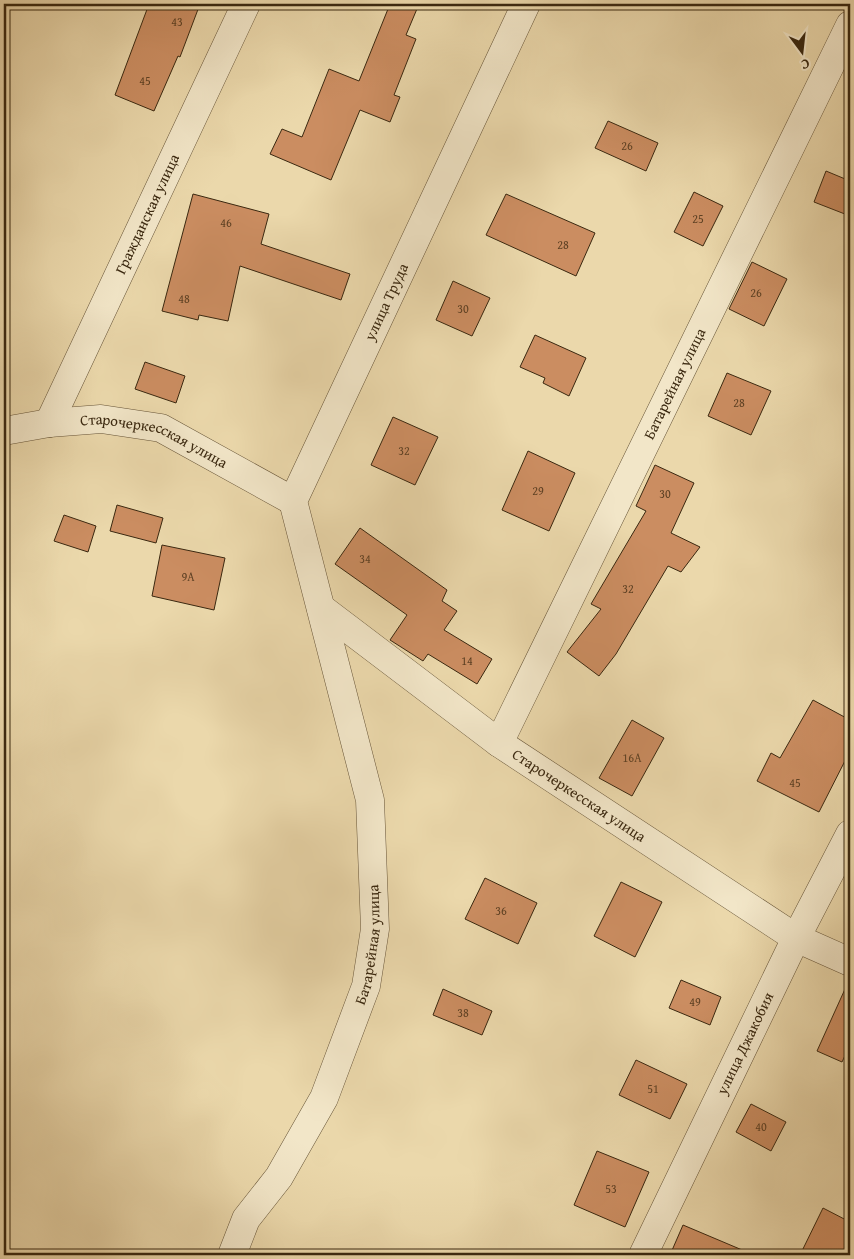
<svg xmlns="http://www.w3.org/2000/svg" width="854" height="1259" viewBox="0 0 854 1259" font-family="'Gentium Book Plus',serif">
<rect width="100%" height="100%" fill="#ebd8ab"/>
<filter id="stains"><feTurbulence type="fractalNoise" baseFrequency=".004" numOctaves="4"/><feColorMatrix values="0 0 0 0 .2 0 0 0 0 .09 0 0 0 0 .02 0 0 0 .5 -.17"/></filter>
<radialGradient id="worn" r=".72"><stop offset=".6" stop-color="#630" stop-opacity="0"/><stop offset="1" stop-color="#630" stop-opacity=".3"/></radialGradient>
<path fill="#cb8d61" stroke="#3a2810" d="M 149,4 L 200,4 L 180,57 L 178,56 L 154,111 L 115,95 Z
M 390,4 L 419,4 L 406,35 L 416,39 L 394,95 L 400,97 L 390,122 L 360,110 L 331,180 L 270,154 L 282,129 L 302,137 L 329,69 L 359,81 Z
M 608,121 L 658,143 L 646,171 L 595,148 Z
M 826,171 L 850,181 L 850,216 L 814,202 Z
M 694,192 L 723,206 L 703,246 L 674,232 Z
M 193,194 L 269,214 L 261,244 L 350,274 L 341,300 L 240,266 L 228,321 L 199,315 L 198,320 L 162,311 Z
M 506,194 L 595,233 L 576,276 L 486,235 Z
M 752,262 L 787,279 L 764,326 L 729,309 Z
M 453,281 L 490,298 L 472,336 L 436,320 Z
M 535,335 L 586,358 L 569,396 L 543,383 L 545,378 L 520,367 Z
M 145,362 L 185,376 L 176,403 L 135,389 Z
M 727,373 L 771,391 L 751,435 L 708,416 Z
M 393,417 L 438,437 L 415,485 L 371,465 Z
M 528,451 L 575,473 L 549,531 L 502,510 Z
M 655,465 L 694,483 L 671,533 L 700,547 L 681,572 L 668,566 L 616,654 L 599,676 L 567,652 L 601,609 L 591,604 L 646,511 L 636,506 Z
M 117,505 L 163,518 L 156,543 L 110,531 Z
M 64,515 L 96,526 L 88,552 L 54,541 Z
M 360,528 L 447,590 L 442,601 L 457,611 L 444,630 L 492,659 L 477,684 L 428,654 L 423,661 L 390,640 L 407,615 L 335,564 Z
M 162,545 L 225,558 L 214,610 L 152,596 Z
M 813,700 L 850,720 L 850,751 L 819,812 L 757,781 L 771,753 L 780,758 Z
M 632,720 L 664,738 L 632,796 L 599,778 Z
M 485,878 L 537,903 L 518,944 L 465,919 Z
M 621,882 L 662,902 L 635,957 L 594,936 Z
M 850,978 L 850,1045 L 842,1062 L 817,1051 Z
M 681,980 L 721,997 L 710,1025 L 669,1008 Z
M 443,989 L 492,1011 L 482,1035 L 433,1015 Z
M 636,1060 L 687,1084 L 670,1119 L 619,1095 Z
M 751,1104 L 786,1122 L 771,1151 L 736,1132 Z
M 597,1151 L 649,1172 L 625,1227 L 574,1205 Z
M 823,1208 L 850,1222 L 850,1255 L 800,1255 Z
M 683,1225 L 754,1255 L 670,1255 Z"/>
<g fill="none" stroke-linecap="round" stroke-linejoin="round">
<g stroke="#665437" stroke-width="29">
<g id="minor">
<path id="s1" d="M 49,423 L 246,4"/>
<path id="s2" d="M 4,431 L 49,423 L 101,419 L 161,428 L 293,501"/>
<path id="s3" d="M 321,608 L 499,743 L 796,938 L 850,962"/>
<path id="s4" d="M 499,743 L 850,25"/>
<path id="s5" d="M 232,1255 L 246,1219 L 279,1177 L 324,1098 L 366,986 L 375,929 L 370,800 L 293,501 L 526,4"/>
<path id="s6" d="M 643,1255 L 796,938 L 850,834"/>
</g>
</g>
<use href="#minor" stroke="#f2e6c8" stroke-width="28"/>
</g>
<g text-anchor="middle" stroke-width="5" stroke-linejoin="round" paint-order="stroke">
<g font-size="12" fill="#5e4124">
<text x="177" y="26">43</text>
<text x="145" y="85">45</text>
<text x="627" y="150">26</text>
<text x="698" y="223">25</text>
<text x="226" y="227">46</text>
<text x="563" y="249">28</text>
<text x="756" y="297">26</text>
<text x="184" y="303">48</text>
<text x="463" y="313">30</text>
<text x="739" y="407">28</text>
<text x="404" y="455">32</text>
<text x="538" y="495">29</text>
<text x="665" y="498">30</text>
<text x="365" y="563">34</text>
<text x="188" y="581">9А</text>
<text x="628" y="593">32</text>
<text x="467" y="665">14</text>
<text x="632" y="762">16А</text>
<text x="795" y="787">45</text>
<text x="501" y="915">36</text>
<text x="695" y="1006">49</text>
<text x="463" y="1017">38</text>
<text x="653" y="1093">51</text>
<text x="761" y="1131">40</text>
<text x="611" y="1193">53</text>
</g>
<g font-size="15" fill="#3a2810" stroke="#f2e6c8">
<text dy="5" stroke="none"><textPath href="#s1" startOffset="231">Гражданская улица</textPath></text>
<text dy="5" stroke="none"><textPath href="#s5" startOffset="1018">улица Труда</textPath></text>
<text dy="5" stroke="none"><textPath href="#s4" startOffset="400">Батарейная улица</textPath></text>
<text dy="5" stroke="none"><textPath href="#s2" startOffset="155">Старочеркесская улица</textPath></text>
<text dy="5" stroke="none"><textPath href="#s3" startOffset="319">Старочеркесская улица</textPath></text>
<text dy="5" stroke="none"><textPath href="#s5" startOffset="344">Батарейная улица</textPath></text>
<text dy="5" stroke="none"><textPath href="#s6" startOffset="235">улица Джакобия</textPath></text>
</g>
</g>
<rect width="854" height="1259" fill="none" stroke="#ebd8ab" stroke-width="20"/>
<rect x="5" y="5" width="844" height="1249" fill="none" stroke="#3a2810" stroke-width="2.5"/>
<rect x="10" y="10" width="834" height="1239" fill="none" stroke="#3a2810"/>
<g transform="translate(802 52) rotate(165)" stroke="#f2e6c8" stroke-width="4" paint-order="stroke">
<path d="M0-4L9 19L0 12L-9 19Z" fill="#3a2810"/>
<text y="-8" font-size="14" font-weight="bold" text-anchor="middle" fill="#3a2810">С</text>
</g>
<rect width="100%" height="100%" filter="url(#stains)"/>
<rect width="100%" height="100%" fill="url(#worn)"/>
</svg>
